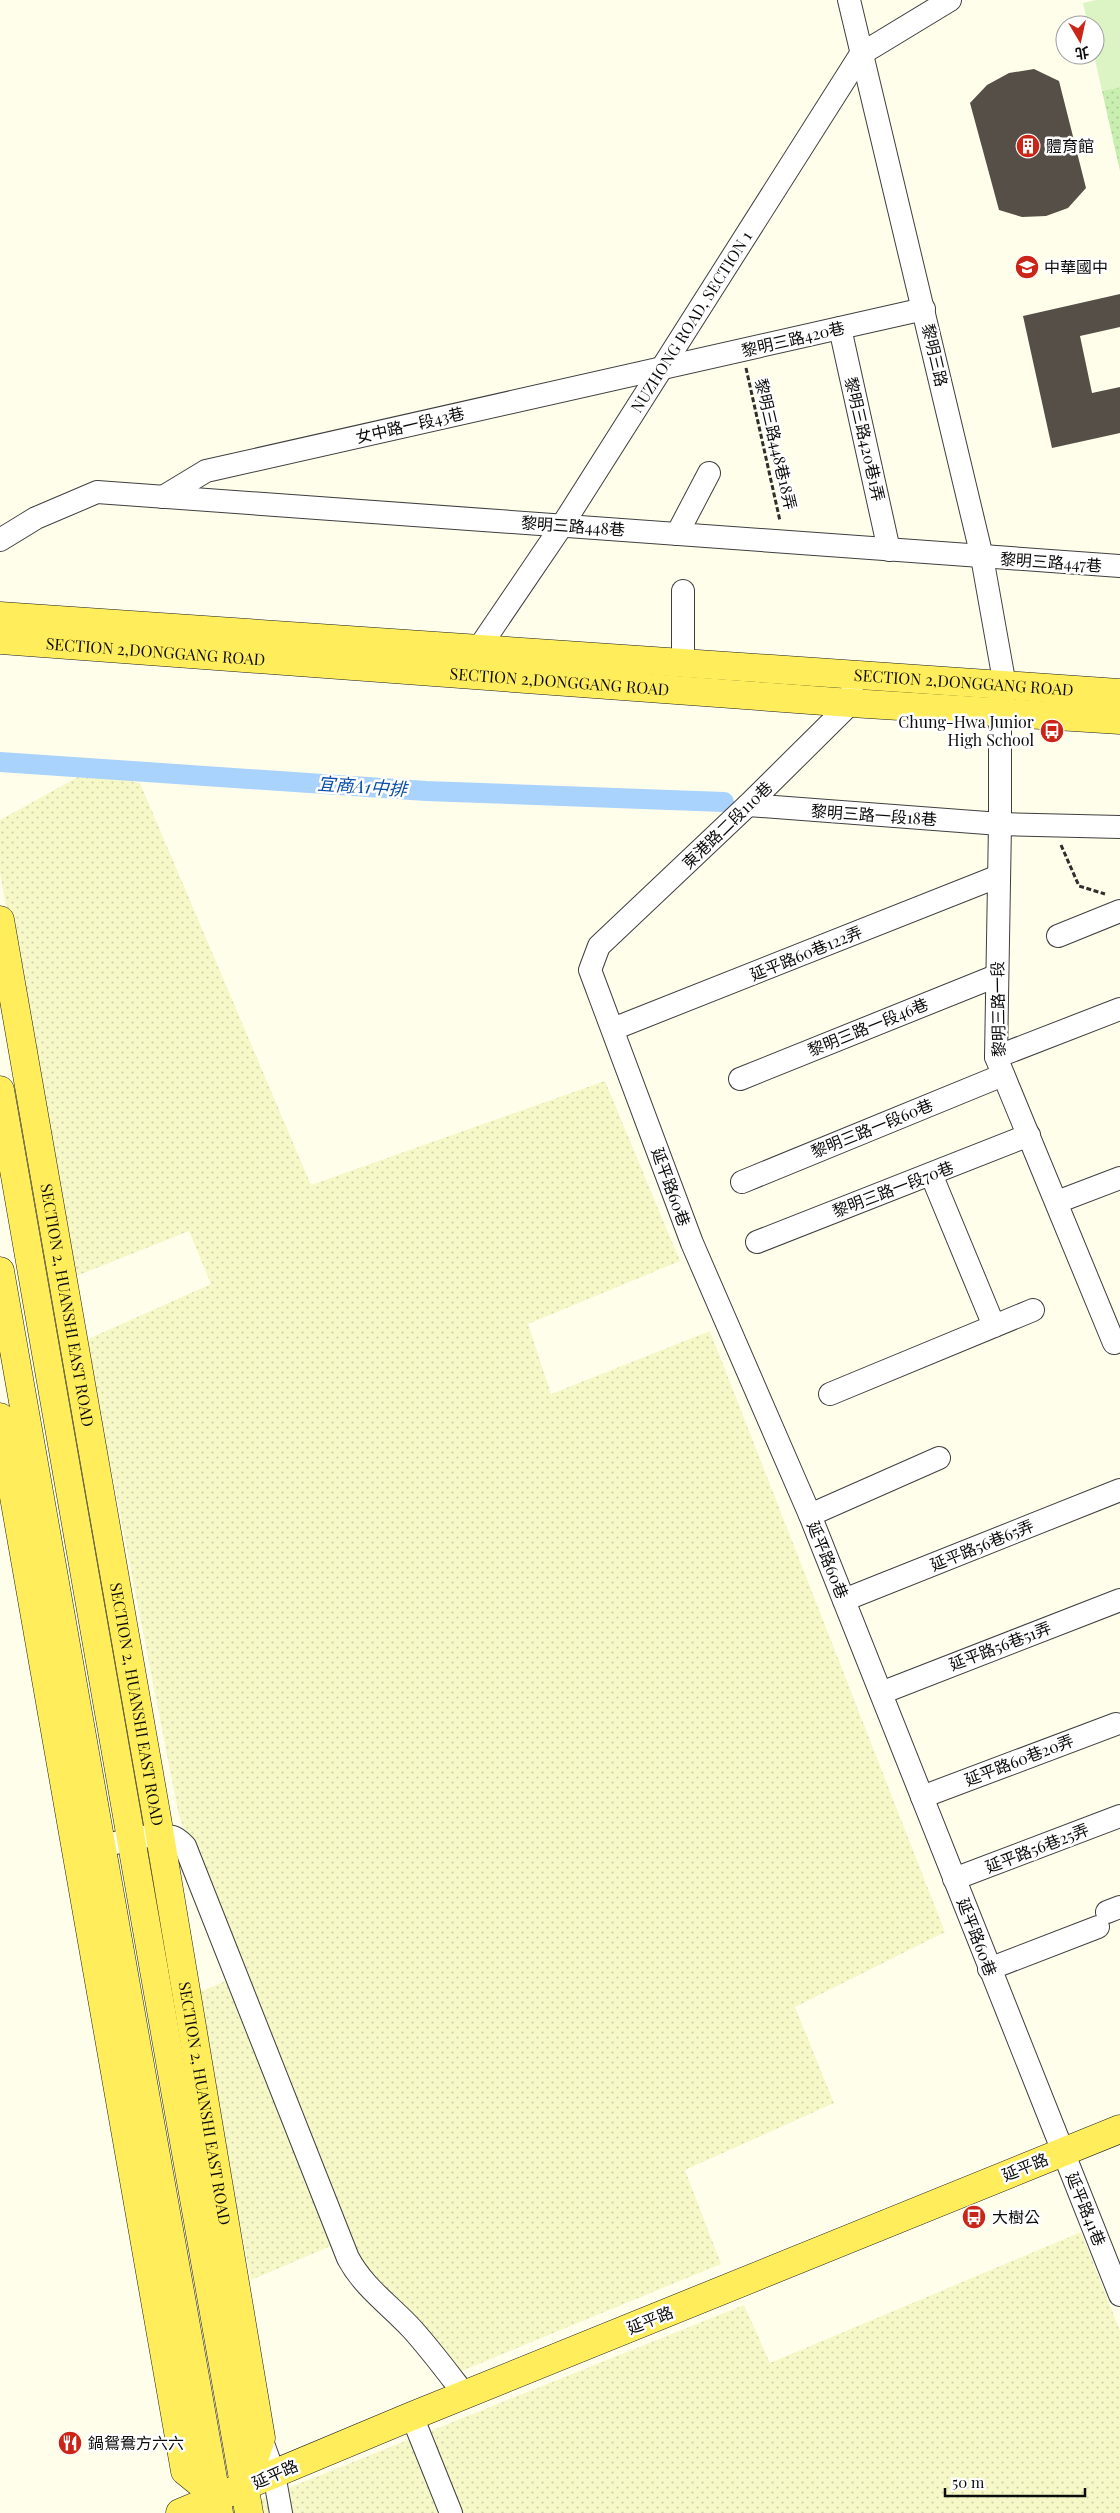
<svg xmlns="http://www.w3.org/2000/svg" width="1120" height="2513" viewBox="0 0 1120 2513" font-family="'Playfair Display','Noto Sans TC',serif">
<defs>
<pattern id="farmland-dots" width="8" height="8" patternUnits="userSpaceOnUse" patternTransform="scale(1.25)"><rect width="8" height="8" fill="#f6f8c8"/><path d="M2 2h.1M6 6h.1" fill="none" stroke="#d2d3ab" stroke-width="1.8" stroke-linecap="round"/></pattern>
<pattern id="grass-dots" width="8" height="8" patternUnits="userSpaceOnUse" patternTransform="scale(1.25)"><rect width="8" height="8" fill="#c8eeb0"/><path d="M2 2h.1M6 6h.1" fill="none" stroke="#abcb96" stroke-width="1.8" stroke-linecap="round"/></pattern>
</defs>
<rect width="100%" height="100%" fill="#fffeeb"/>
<path fill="url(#farmland-dots)" d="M 87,772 L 140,783 L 311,1185 L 605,1081 L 680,1261 L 528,1324 L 551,1394 L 710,1331 L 945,1932 L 795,2007 L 834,2103 L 685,2170 L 721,2264 L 459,2372 L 338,2243 L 251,2280 L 195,1994 L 240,1975 L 179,1816 L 86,1340 L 211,1284 L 189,1231 L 74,1277 L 0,873 L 0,820 Z
M 1081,2232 L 1120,2331 L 1120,2513 L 226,2513 L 744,2305 L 770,2363 Z"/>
<path fill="url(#grass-dots)" d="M 1120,87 L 1120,171 L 1102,91 Z"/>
<path fill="#dcf4c3" d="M 1096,0 L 1120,0 L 1120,87 L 1102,91 L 1094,55 L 1095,25 L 1088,25 L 1083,3 Z"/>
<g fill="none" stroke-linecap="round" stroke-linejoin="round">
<path stroke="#a9d2fd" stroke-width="20" d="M 0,762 L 426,791 L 724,802"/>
</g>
<path fill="#564f47" d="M 1034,69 L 1059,81 L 1086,188 L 1068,208 L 1046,216 L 1022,217 L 999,210 L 970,103 L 987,85 L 1009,73 Z
M 1120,294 L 1120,327 L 1080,336 L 1092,393 L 1120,387 L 1120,433 L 1052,448 L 1023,316 Z"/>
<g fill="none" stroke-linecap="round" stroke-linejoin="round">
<g stroke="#3f3f3f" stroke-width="24">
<g id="minor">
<path d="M 849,0 L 982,557 L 1005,686 L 1000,713 L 1000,824 L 996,1057 L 1114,1343 L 1120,1341"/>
<path d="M 840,328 L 889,550"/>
<path d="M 163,497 L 206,471 L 924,309"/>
<path d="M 677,534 L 709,473"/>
<path d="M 0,540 L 36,518 L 97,492 L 1120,566"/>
<path id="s1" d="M 470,661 L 563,524 L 861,54 L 950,0"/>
<path d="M 683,663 L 683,591"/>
<path d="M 852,691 L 851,703 L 748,805 L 599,946 L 590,970 L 692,1243 L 810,1515 L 1120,2295"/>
<path d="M 748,805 L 1000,824 L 1120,827"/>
<path d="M 1058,936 L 1120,911"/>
<path d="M 613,1029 L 999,876"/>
<path d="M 996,1057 L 1120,1009"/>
<path d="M 740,1079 L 996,976"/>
<path d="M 931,1174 L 994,1326"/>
<path d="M 742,1182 L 1003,1075"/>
<path d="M 1057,1202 L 1120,1178"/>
<path d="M 757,1242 L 1029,1135"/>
<path d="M 830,1394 L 1033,1310"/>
<path d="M 810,1515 L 939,1458"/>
<path d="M 844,1600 L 1120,1490"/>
<path d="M 881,1693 L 1120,1600"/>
<path d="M 922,1797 L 1116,1724"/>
<path d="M 86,1851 C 110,1845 147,1831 173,1837 C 177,1838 182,1843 185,1846 L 348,2258 C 364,2288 390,2305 412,2329 C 431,2350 448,2373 465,2395"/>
<path d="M 954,1879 L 1120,1816"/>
<path d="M 1107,1912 L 1120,1907"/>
<path d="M 989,1969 L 1098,1927"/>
<path d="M 412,2416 L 451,2513"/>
<path d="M 261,2438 L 274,2474 L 281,2513"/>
</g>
</g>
<g stroke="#1d1d1d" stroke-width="29">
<g id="major">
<path id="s2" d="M 0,616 L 1120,693"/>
<path id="s3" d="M 0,640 L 851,703 L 1120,720"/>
<path id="s4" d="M 0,920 L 160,1836 L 261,2438 L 245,2488"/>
<path d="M 0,1090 L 249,2513"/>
<path d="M 0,1271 L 219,2513"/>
<path d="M 0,1417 L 185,2471 L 217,2497"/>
<path d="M 180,2513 L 412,2416 L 1120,2129"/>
</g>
</g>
<path stroke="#2e2e2e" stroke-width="3" stroke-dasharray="5 2.5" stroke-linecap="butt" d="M 746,368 L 780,521
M 1061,845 L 1079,886 L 1105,894"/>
<use href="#minor" stroke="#fff" stroke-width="22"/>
<use href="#major" stroke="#ffed5b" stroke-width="28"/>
</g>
<defs>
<g id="building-disc" transform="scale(1.25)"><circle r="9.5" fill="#ca2516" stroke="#fff"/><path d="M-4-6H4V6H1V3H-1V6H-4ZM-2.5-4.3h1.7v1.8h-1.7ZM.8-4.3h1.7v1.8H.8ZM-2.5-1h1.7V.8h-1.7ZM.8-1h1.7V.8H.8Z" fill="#fff"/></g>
<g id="school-disc" transform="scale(1.25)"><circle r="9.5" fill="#ca2516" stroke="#fff"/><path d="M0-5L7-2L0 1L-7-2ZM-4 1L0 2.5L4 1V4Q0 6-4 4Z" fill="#fff"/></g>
<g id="bus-disc" transform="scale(1.25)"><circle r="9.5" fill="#ca2516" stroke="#fff"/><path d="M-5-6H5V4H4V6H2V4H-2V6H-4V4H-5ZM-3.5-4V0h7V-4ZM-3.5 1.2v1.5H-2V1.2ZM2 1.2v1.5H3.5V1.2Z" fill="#fff"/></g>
<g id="restaurant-disc" transform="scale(1.25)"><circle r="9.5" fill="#ca2516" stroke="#fff"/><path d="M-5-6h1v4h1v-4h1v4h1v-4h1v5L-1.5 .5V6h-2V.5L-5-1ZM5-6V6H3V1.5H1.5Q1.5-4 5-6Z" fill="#fff"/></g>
</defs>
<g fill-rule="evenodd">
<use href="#building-disc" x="1028" y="146"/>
<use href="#school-disc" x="1027" y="267"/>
<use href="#bus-disc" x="1052" y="731"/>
<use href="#bus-disc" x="974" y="2217"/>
<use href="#restaurant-disc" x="70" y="2443"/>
</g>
<g text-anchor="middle" stroke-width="5" stroke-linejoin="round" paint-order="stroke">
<g font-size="16" fill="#0c0c0c" stroke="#fff" text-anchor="start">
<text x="1046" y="152">體育館</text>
<text x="1044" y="273">中華國中</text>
<text x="1034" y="728" text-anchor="end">Chung-Hwa Junior<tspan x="1034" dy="18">High School</tspan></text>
<text x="992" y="2223">大樹公</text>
<text x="88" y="2449">鍋鴛鴦方六六</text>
</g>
<g font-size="16" fill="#0c0c0c" stroke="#fff">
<text dy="6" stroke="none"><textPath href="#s1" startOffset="405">NUZHONG ROAD, SECTION 1</textPath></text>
<text transform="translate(793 339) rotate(-13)" y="6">黎明三路420巷</text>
<text transform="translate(935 355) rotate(77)" y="6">黎明三路</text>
<text transform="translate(410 425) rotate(-13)" y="6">女中路一段43巷</text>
<text transform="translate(865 439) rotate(77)" y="6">黎明三路420巷1弄</text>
<text transform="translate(776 444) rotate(77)" y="6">黎明三路448巷18弄</text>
<text transform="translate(573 526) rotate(4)" y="6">黎明三路448巷</text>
<text transform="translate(1051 562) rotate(4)" y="6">黎明三路447巷</text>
<text dy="6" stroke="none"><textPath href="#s3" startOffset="156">SECTION 2,DONGGANG ROAD</textPath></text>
<text dy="6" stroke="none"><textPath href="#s3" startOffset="561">SECTION 2,DONGGANG ROAD</textPath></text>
<text dy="6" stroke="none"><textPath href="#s2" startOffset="966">SECTION 2,DONGGANG ROAD</textPath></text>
<text transform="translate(874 815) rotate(4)" y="6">黎明三路一段18巷</text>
<text transform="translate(727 825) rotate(-44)" y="6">東港路二段110巷</text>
<text transform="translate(806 953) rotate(-22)" y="6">延平路60巷122弄</text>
<text transform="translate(998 1009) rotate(-91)" y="6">黎明三路一段</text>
<text transform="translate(868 1027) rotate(-22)" y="6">黎明三路一段46巷</text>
<text transform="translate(872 1128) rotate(-22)" y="6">黎明三路一段60巷</text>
<text transform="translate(671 1187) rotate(70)" y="6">延平路60巷</text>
<text transform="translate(893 1189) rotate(-21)" y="6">黎明三路一段70巷</text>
<text dy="6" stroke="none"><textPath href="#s4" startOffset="391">SECTION 2, HUANSHI EAST ROAD</textPath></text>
<text transform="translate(982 1545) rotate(-22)" y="6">延平路56巷65弄</text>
<text transform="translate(828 1560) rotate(68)" y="6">延平路60巷</text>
<text transform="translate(1000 1646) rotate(-21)" y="6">延平路56巷51弄</text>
<text dy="6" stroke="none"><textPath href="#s4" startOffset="796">SECTION 2, HUANSHI EAST ROAD</textPath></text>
<text transform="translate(1019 1760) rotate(-21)" y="6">延平路60巷20弄</text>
<text transform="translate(1037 1848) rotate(-21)" y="6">延平路56巷25弄</text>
<text transform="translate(977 1937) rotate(69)" y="6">延平路60巷</text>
<text dy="6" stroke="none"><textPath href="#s4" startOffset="1201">SECTION 2, HUANSHI EAST ROAD</textPath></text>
<text transform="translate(1025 2167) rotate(-22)" y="6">延平路</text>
<text transform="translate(1086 2209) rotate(68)" y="6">延平路41巷</text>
<text transform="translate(650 2320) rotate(-22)" y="6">延平路</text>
<text transform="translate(275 2474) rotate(-24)" y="6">延平路</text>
</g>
<g font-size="18" font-style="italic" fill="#094eaa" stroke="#fff">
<text transform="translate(362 787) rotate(4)" y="6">宜商A1中排</text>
</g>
</g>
<g transform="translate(1080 40) rotate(171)"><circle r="24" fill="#ffffff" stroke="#9e9e9e"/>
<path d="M0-4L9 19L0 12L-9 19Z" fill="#ca2516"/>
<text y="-8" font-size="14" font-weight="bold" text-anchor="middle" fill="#0c0c0c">北</text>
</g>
<path d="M945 2488v8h140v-8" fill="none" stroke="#0c0c0c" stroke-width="2.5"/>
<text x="952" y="2488" font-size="15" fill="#0c0c0c" stroke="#ffffff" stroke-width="4" paint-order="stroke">50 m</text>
</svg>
